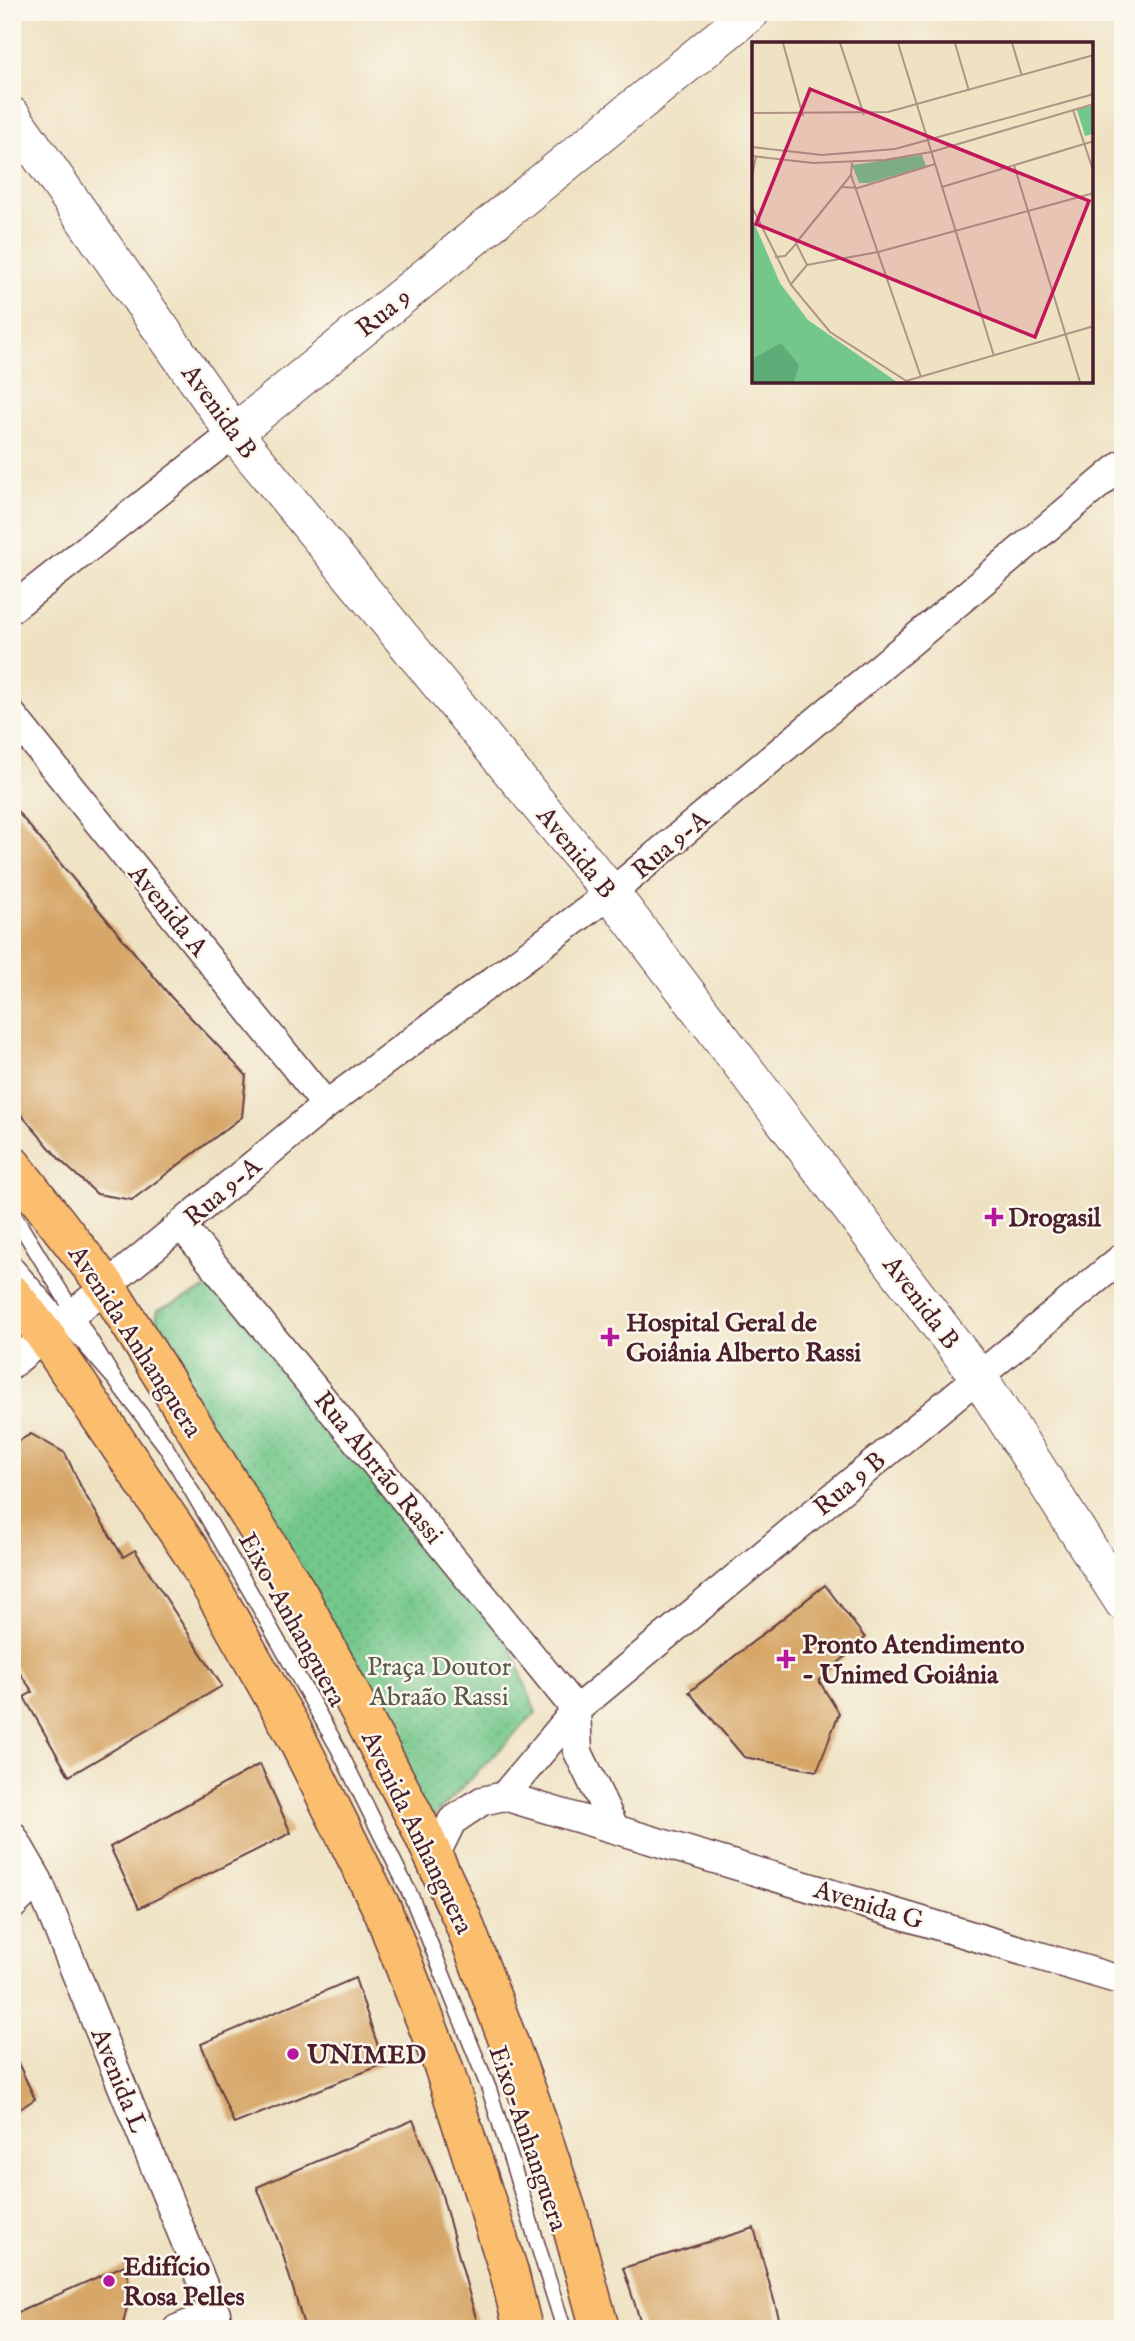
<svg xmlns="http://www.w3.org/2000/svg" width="1135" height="2341" viewBox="0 0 1135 2341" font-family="'IM FELL English',serif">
<defs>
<pattern id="green-dots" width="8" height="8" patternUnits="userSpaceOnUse" patternTransform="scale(1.75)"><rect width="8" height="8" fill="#73c78b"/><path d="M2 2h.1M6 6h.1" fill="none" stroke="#65aa78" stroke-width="1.8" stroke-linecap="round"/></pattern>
</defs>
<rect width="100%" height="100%" fill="#fbf7ec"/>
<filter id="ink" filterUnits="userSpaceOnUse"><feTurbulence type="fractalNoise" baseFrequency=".0143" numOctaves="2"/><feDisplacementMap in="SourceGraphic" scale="14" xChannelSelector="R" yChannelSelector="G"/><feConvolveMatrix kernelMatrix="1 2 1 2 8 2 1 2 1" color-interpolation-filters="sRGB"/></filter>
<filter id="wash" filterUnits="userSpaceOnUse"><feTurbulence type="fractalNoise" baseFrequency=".00686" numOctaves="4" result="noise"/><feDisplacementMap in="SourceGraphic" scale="28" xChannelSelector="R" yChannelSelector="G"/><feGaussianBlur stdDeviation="1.57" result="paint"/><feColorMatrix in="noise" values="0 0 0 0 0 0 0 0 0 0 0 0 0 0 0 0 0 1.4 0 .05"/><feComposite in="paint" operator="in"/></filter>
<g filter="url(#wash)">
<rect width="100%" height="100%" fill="#efe2c3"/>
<path fill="url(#green-dots)" stroke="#5e735b" stroke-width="2" d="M 221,1282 L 511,1646 L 536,1713 L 430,1820 L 151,1342 L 158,1310 Z"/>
<g id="blocks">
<path fill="#d7a769" d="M 12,805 L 171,997 L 246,1075 L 242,1117 L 132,1200 L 97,1194 L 61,1161 L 12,1104 Z
M 31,1434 L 65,1453 L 83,1491 L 123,1557 L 135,1550 L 222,1686 L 69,1776 L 24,1697 L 33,1692 L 12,1662 L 12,1445 Z
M 825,1585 L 865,1638 L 819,1681 L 839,1713 L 817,1771 L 744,1757 L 689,1692 Z
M 260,1764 L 291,1833 L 139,1908 L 110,1847 Z
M 355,1978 L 384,2064 L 234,2124 L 201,2044 Z
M 12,2050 L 35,2099 L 12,2114 Z
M 413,2120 L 440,2188 L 479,2329 L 305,2329 L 281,2248 L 257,2187 Z
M 754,2228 L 782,2329 L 643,2329 L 623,2268 Z
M 127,2264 L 129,2298 L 122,2329 L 12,2329 L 12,2315 Z"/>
</g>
</g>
<g filter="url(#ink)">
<use href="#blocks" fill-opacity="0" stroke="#633c42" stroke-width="2"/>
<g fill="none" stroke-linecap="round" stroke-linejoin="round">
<g stroke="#633c42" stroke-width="17">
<path id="service" d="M 12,1212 L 115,1380 L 12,1261
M 115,1380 L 166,1447 L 250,1591 L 338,1748 L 412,1898 L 489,2089 L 564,2329"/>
</g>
<g stroke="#633c42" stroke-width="31">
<path id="minor" d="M 12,608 L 234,433
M 12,715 L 326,1105
M 181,1225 L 576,1710
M 12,1364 L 326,1105 L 611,893 L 1123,464
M 576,1710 L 578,1752 L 614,1827
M 504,1796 L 1123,1981
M 12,1835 L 38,1880 L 221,2329
M 434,1858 L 452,1821 L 482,1801 L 504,1796 L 576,1710 L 1123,1257
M 12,1906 L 38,1880
M 177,2329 L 216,2313"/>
</g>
<g stroke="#633c42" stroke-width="39">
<path id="tertiary" d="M 12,116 L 234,433 L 611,893 L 978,1376 L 1123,1602
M 234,433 L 751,12"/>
</g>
<g stroke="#633c42" stroke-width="41">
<path id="primary" d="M 12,1165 L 107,1287 L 299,1595 L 417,1821 L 462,1918 L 531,2102 L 570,2220 L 600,2329
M 12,1294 L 46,1337 L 192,1553 L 293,1731 L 383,1911 L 443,2066 L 509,2272 L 523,2329"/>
</g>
<use href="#service" stroke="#fff" stroke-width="14"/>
<use href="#minor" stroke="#fff" stroke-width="28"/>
<use href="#tertiary" stroke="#fff" stroke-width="37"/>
<use href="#primary" stroke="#fbbe6e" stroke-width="38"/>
</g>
</g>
<g fill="#b5179e" stroke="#fbf7ec" stroke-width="2.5">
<path d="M990.5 1206.5h7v7h7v7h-7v7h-7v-7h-7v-7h7z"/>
<path d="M606.5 1326.5h7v7h7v7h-7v7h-7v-7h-7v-7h7z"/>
<path d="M782.5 1648.5h7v7h7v7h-7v7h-7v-7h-7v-7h7z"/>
<circle cx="293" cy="2054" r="7"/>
<circle cx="109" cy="2281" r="7"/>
</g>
<g text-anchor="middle" stroke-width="5" stroke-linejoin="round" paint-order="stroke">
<g font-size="26" fill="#4a1f2b" stroke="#fbf7ec">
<text transform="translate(383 312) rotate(-39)" y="9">Rua 9</text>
<text transform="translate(220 411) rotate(54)" y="9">Avenida B</text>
<text transform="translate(670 844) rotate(-40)" y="9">Rua 9-A</text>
<text transform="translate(577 852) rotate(51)" y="9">Avenida B</text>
<text transform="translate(169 910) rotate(51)" y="9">Avenida A</text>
<text transform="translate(222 1191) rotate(-40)" y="9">Rua 9-A</text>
<text transform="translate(922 1302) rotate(53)" y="9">Avenida B</text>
<text transform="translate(136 1341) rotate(57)" y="9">Avenida Anhanguera</text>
<text transform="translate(379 1467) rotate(51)" y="9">Rua Abrrão Rassi</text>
<text transform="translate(849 1483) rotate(-40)" y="9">Rua 9 B</text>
<text transform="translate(293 1619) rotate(61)" y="9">Eixo-Anhanguera</text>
<text transform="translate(418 1832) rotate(64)" y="9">Avenida Anhanguera</text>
<text transform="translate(869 1904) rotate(17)" y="9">Avenida G</text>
<text transform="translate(120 2080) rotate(68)" y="9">Avenida L</text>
<text transform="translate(529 2138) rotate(71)" y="9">Eixo-Anhanguera</text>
</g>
<g font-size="26" font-weight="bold" fill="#4a1f2b" stroke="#fbf7ec" text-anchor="start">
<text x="1008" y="1226">Drogasil</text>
<text x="626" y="1331">Hospital Geral de<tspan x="626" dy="30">Goiânia Alberto Rassi</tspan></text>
<text x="802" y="1653">Pronto Atendimento<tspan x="802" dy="30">- Unimed Goiânia</tspan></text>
<text x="307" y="2063">UNIMED</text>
<text x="123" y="2275">Edifício<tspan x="123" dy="30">Rosa Pelles</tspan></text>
</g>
<g font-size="26" fill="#585a4d" stroke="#fbf7ec">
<text x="439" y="1675">Praça Doutor<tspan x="439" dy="30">Abraão Rassi</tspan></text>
</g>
</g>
<g transform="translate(752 42)">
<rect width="341" height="341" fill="#efe2c3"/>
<path d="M 341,63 L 341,92 L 333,94 L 325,68 ZM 170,113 L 174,124 L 117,141 L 107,141 L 100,123 ZM 0,176 L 28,241 L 56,278 L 145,340 L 0,340 Z" fill="#73c78b"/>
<path d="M 29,301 L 47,323 L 42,340 L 0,340 L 0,317 Z" fill="#5eac77"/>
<path fill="none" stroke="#ad9486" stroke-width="2" d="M 31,1 L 51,74M 88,1 L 112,73M 146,1 L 242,314M 203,1 L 217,49M 260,1 L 270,34M 321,68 L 342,131M 0,71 L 136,70 L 342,13M 0,105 L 70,113 L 143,107 L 342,52M 0,114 L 61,121 L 133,118 L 179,110 L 342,62M 100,121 L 99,133 L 169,335M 262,123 L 328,340M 0,135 L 4,114M 90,145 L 106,146 L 183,122M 190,145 L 342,99M 0,165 L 39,243 L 78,290 L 156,340M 23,215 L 33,214 L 44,202M 55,223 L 44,201 L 99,133M 39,242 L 55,223 L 126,210 L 342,151M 154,339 L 342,284"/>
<path fill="#c2185b" fill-opacity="0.15" stroke="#c2185b" stroke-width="3.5" d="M 58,47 L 337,159 L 283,295 L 4,182 Z"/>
<rect width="341" height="341" fill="none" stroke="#4a1f2b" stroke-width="3.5"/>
</g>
<rect width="1135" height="2341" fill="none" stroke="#fbf7ec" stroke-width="42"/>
</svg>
